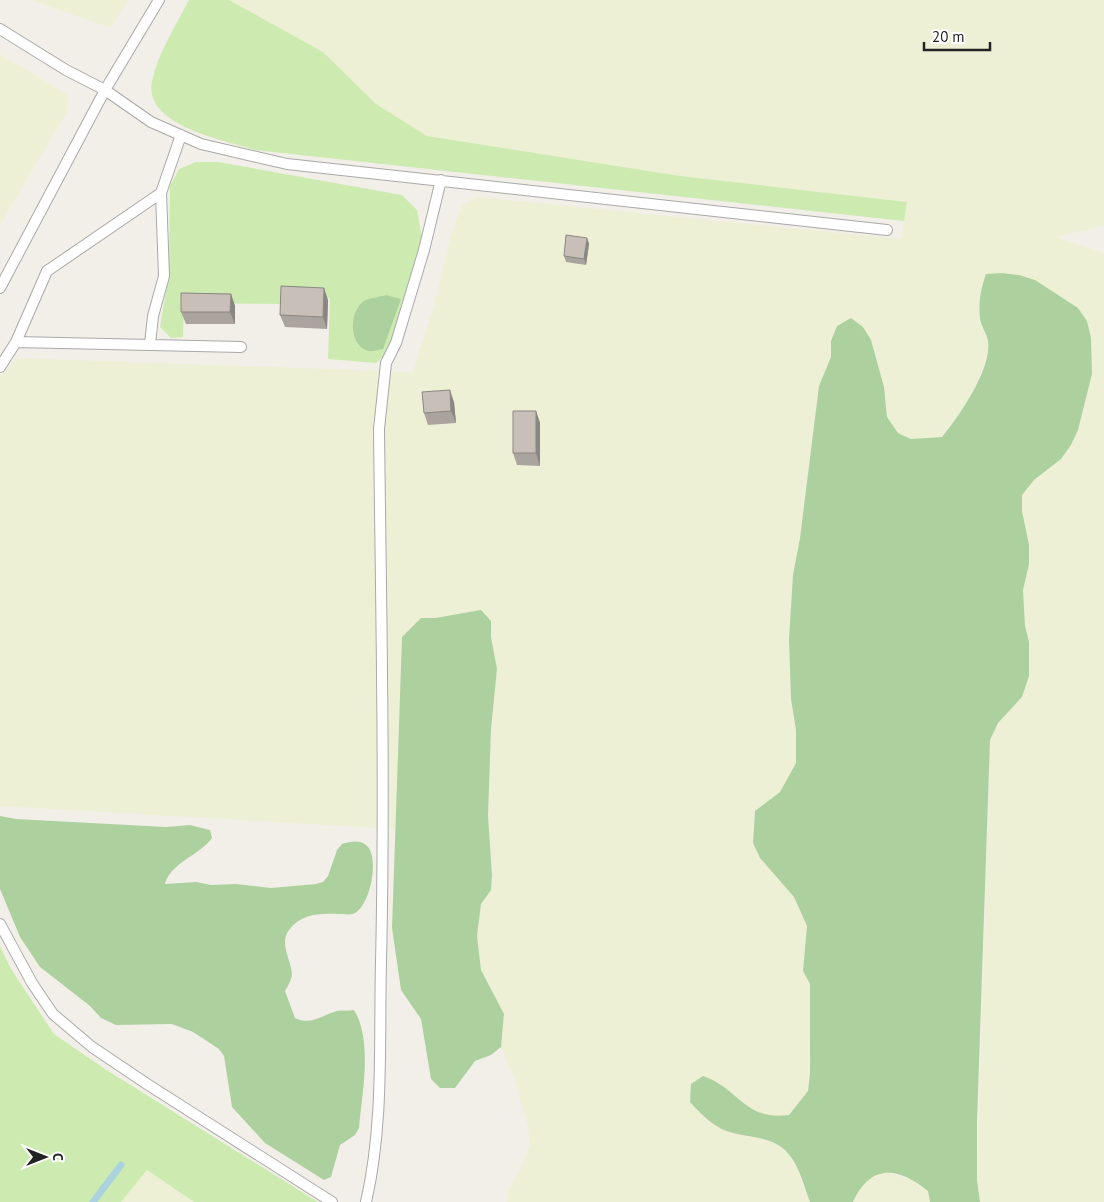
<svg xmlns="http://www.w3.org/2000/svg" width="1104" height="1202" viewBox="0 0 1104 1202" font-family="'PT Sans',sans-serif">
<rect width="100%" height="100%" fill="#f2efe9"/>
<path fill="#eef0d5" d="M 31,0 L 128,0 L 111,28 Z
M 229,0 L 1104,0 L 1104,226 L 1056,237 L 1104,253 L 1104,1202 L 980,1202 L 977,1180 L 990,740 L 998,723 L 1022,697 L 1029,642 L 1025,626 L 1023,590 L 1029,564 L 1029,545 L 1022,511 L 1022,495 L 1034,480 L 1061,459 L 1078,430 L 1092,374 L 1091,338 L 1087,321 L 1035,281 L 1019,275 L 1002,273 L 980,322 L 988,341 L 988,356 L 969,400 L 941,437 L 911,439 L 898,433 L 887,417 L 884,387 L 871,340 L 831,341 L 831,357 L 819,386 L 800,538 L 793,575 L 789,639 L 791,699 L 796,730 L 796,763 L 780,792 L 755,811 L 753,827 L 760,858 L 794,897 L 807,926 L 803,971 L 810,984 L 811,1002 L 808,1091 L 789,1115 L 774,1117 L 758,1114 L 730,1094 L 718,1082 L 701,1115 L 714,1125 L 731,1133 L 762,1139 L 778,1145 L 789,1155 L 797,1169 L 810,1202 L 507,1202 L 508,1191 L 524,1161 L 530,1144 L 528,1127 L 514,1078 L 501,1047 L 504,1014 L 481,970 L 477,936 L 481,904 L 491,890 L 492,875 L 488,816 L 491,729 L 497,669 L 491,637 L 491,621 L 481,610 L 435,618 L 421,618 L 402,637 L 395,829 L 0,806 L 0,377 L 18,358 L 413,372 L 434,305 L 452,231 L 462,205 L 477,197 L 901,239 L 907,202 L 680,176 L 427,136 L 376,104 L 323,52 Z
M 0,54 L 68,95 L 67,112 L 0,225 Z
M 147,1170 L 194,1202 L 121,1202 Z
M 886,1172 L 916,1181 L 929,1191 L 930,1202 L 853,1202 L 859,1189 L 869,1177 Z"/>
<path fill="#cdebb0" d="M 189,0 L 229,0 L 323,52 L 376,104 L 427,136 L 680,176 L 907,202 L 904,221 L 255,150 C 224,140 143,126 152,81 C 158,53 176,25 189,0 Z
M 196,162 L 218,162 L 402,195 L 417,210 L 422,237 L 406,296 L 387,354 L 376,363 L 328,359 L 330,298 L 285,296 L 284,304 L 184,303 L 183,337 L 171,338 L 160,327 L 169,273 L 170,186 L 179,169 Z
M 0,946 L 11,969 L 54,1034 L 105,1069 L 318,1202 L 194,1202 L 147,1170 L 121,1202 L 0,1202 Z"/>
<path fill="#add19e" d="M 1002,273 L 1019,275 L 1035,280 L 1078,308 L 1087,321 L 1091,338 L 1092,374 L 1078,430 L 1071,445 L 1061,459 L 1034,480 L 1022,495 L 1022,511 L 1029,545 L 1029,564 L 1023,590 L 1025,626 L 1029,642 L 1029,676 L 1022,697 L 998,723 L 990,740 L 977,1122 L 977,1180 L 980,1202 L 930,1202 L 928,1191 C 898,1167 871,1163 853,1202 L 810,1202 C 803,1183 797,1156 778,1145 C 765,1137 748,1137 733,1133 C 715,1129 702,1115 690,1102 L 691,1084 L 703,1076 C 739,1088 744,1121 789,1115 L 808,1091 L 810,1072 L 810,984 L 803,971 L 807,926 L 794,897 L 760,858 L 753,843 L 755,811 L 780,792 L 796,763 L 796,730 L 791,699 L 789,639 L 793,575 L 800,538 L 819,386 L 831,357 L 831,341 L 837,326 L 851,318 L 863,327 L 871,340 L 884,387 L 887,417 L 898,433 L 911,439 L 942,437 C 959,416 992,369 988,341 C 987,335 983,329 981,323 C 977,307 981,288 986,274 Z
M 386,295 L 401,299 L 383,349 C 378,350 372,352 368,351 C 348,345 349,311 364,301 C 369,298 380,297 386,295 Z
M 481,610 L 491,621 L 491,637 L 497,669 L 491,729 L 488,816 L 492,875 L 491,890 L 481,904 L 477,936 L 481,970 L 504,1014 L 501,1047 L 491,1055 L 475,1061 L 455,1088 L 440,1088 L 431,1079 L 421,1019 L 401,990 L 392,928 L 402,637 L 421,618 L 435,618 Z
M 0,816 L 16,819 L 166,827 L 190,825 L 210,830 L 212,838 C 199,856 171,862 165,884 L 196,882 L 211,885 L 236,884 L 271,888 L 316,884 L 323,882 L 328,876 L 337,850 L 342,844 C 350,842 360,839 367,846 C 380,858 370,908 353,914 C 348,915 342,914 338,914 C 319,913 301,914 289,930 C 279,944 291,959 292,974 C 292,979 288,986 285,991 L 295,1018 C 311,1026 322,1015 337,1011 C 343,1010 348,1011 354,1010 C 373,1041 362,1093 359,1128 L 355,1135 L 340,1145 L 331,1177 L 324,1180 L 265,1143 L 232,1107 L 224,1056 L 219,1049 L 193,1032 L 172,1024 L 116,1025 L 101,1018 L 90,1006 L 40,967 L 20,937 L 0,889 Z"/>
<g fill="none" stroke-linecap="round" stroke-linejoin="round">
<path stroke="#aad3df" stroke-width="7" d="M 93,1202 L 121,1165"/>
<g stroke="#a9a9a9" stroke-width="12">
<path id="service" d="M 0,29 L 66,70 L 105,90 L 151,122 L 201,144 L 287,164 L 887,230
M 0,288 L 105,90 L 159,0
M 16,342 L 241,347
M 150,344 L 153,316 L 164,276 L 161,193
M 0,367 L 16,342 L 47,271 L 161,193 L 181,135
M 0,924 L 32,983 L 53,1014 L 92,1047 L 147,1084 L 332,1202
M 366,1202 C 384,1124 379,1041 381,962 C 385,784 381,607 379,429 L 386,363 L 396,343 L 424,250 L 441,180"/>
</g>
<use href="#service" stroke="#fff" stroke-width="10"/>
</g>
<path fill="#aba49e" d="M 587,238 L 589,244 L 586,265 L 566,262 L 564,256 Z
M 231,294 L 235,306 L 235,324 L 186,324 L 181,312 Z
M 328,300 L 327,329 L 285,327 L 280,315 Z
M 454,402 L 456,423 L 428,425 L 424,413 Z
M 536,411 L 540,423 L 540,466 L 517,465 L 513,453 Z"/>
<path fill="#8b8681" d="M 587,238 L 589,244 L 586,265 L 584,259 Z
M 324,288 L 328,300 L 327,329 L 323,317 Z
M 231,294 L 235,306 L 235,324 L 230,312 Z
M 450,390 L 454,402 L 456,423 L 451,411 Z
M 536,411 L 540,423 L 540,466 L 536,453 Z"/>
<path fill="#c7bfb8" stroke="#8b8681" d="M 566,235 L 587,238 L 584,259 L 564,256 Z
M 281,286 L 324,288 L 323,317 L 280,315 Z
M 181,293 L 231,294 L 230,312 L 181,312 Z
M 450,390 L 451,411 L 424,413 L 422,392 Z
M 513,411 L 536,411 L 536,453 L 513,453 Z"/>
<g transform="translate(45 1157) rotate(90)" stroke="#ffffff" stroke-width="4" paint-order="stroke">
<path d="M0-4L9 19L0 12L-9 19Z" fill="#222222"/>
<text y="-8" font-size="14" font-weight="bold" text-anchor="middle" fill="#222222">С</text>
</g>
<path d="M924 42v8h66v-8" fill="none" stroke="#222222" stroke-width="2.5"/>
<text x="932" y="42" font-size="15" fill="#222222" stroke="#ffffff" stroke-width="4" paint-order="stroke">20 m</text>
</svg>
